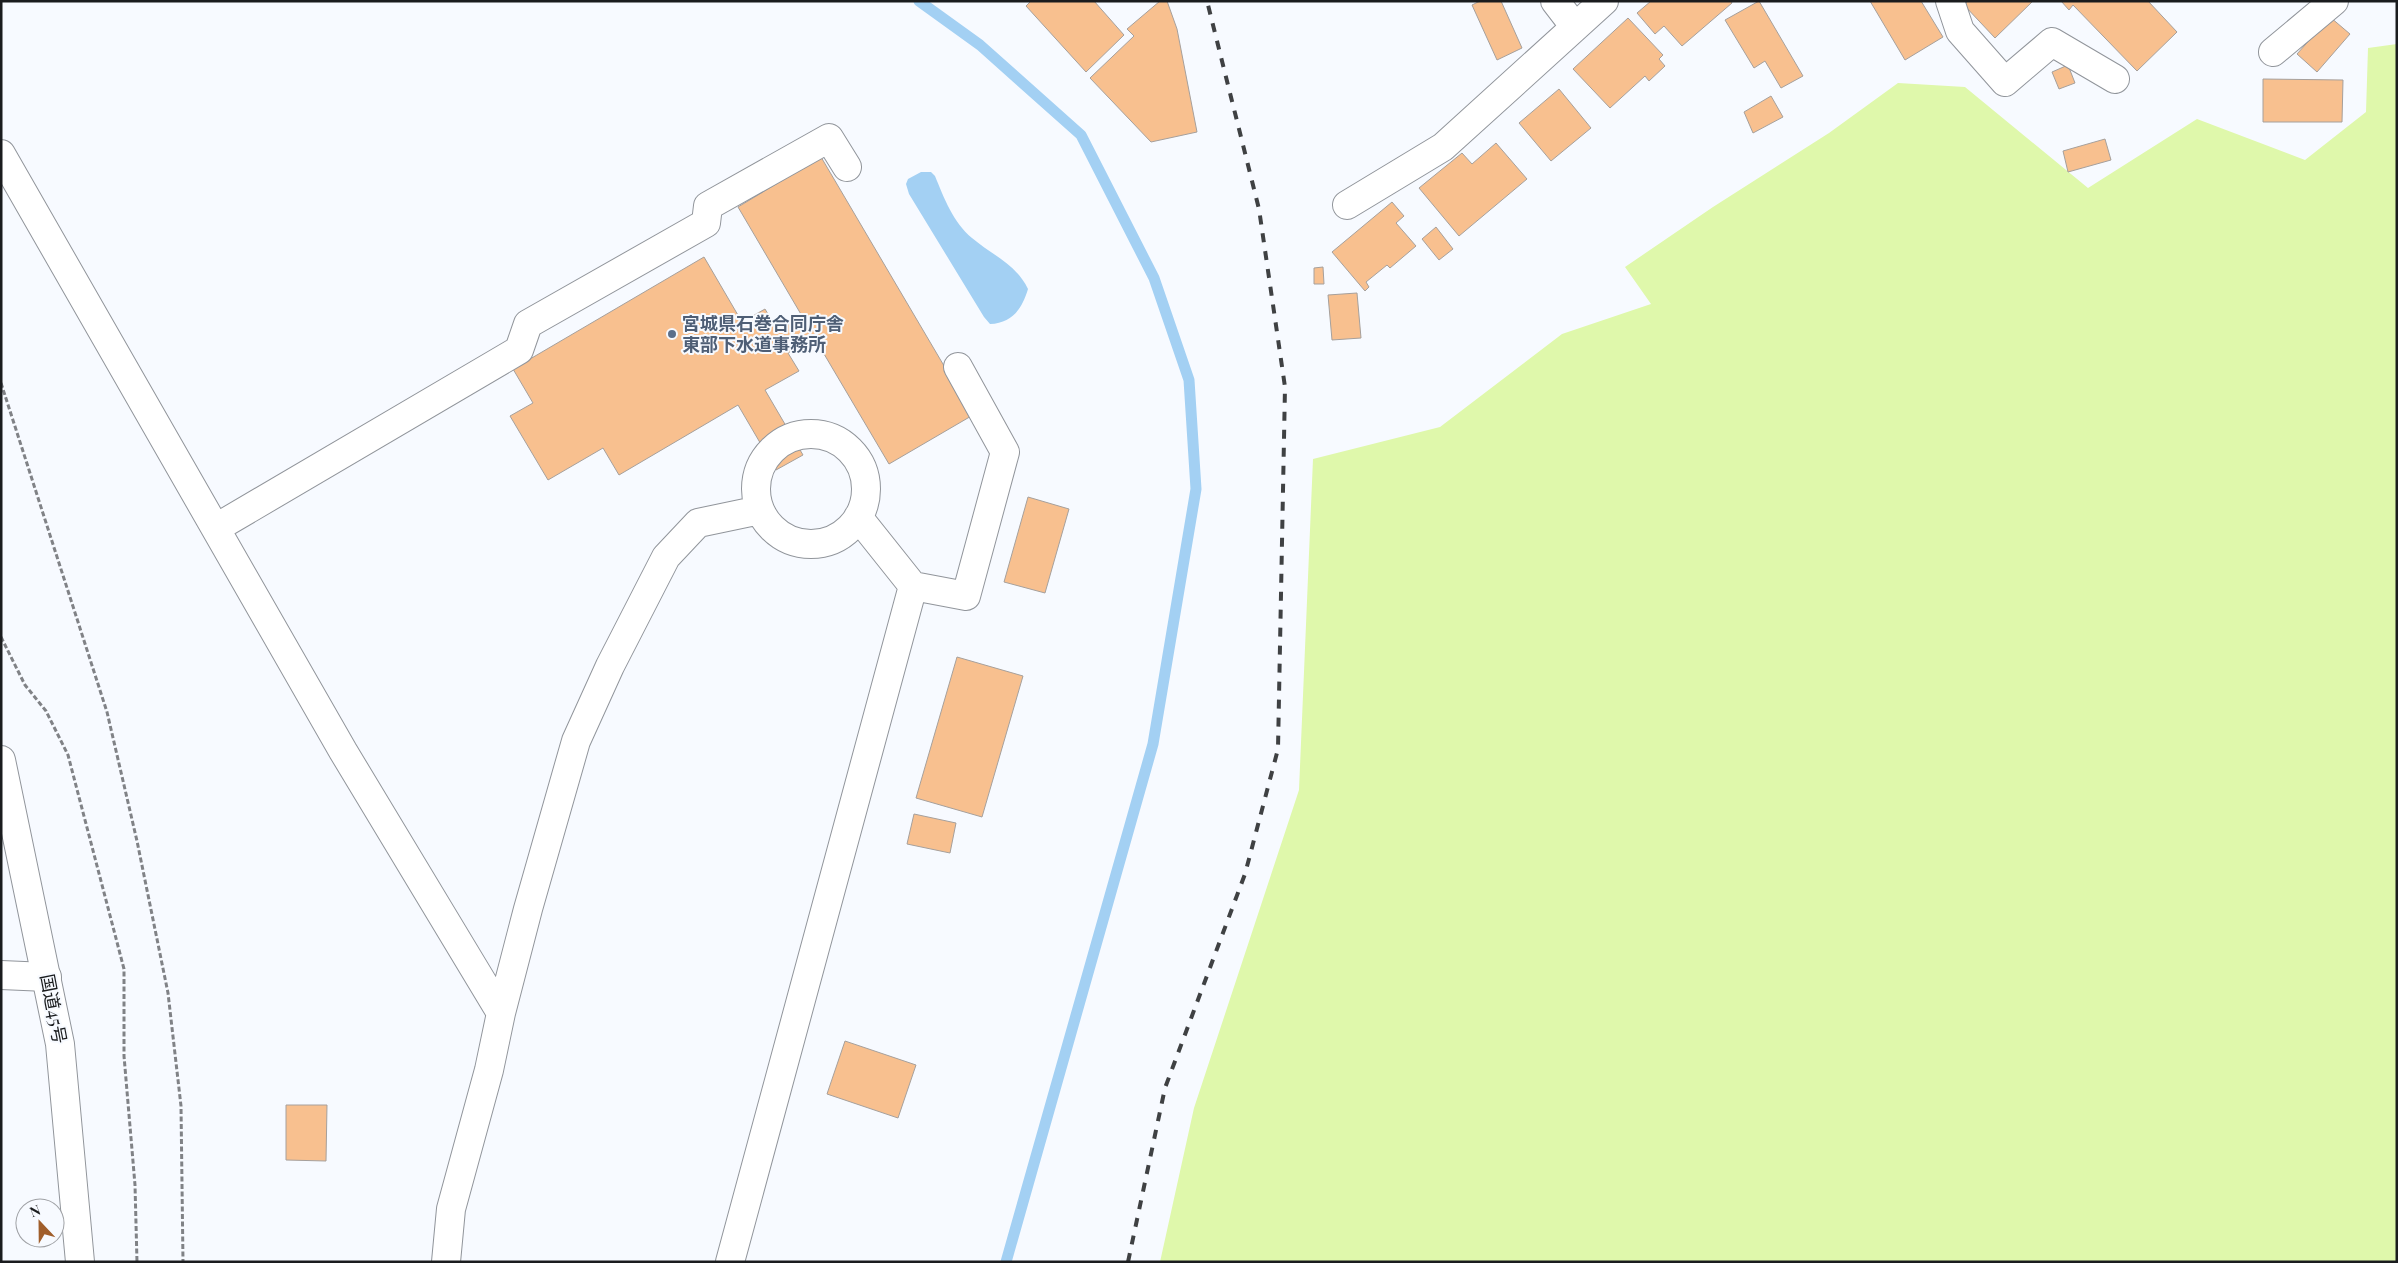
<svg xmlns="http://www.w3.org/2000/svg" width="2398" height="1263" viewBox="0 0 2398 1263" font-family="'Playfair Display','Noto Sans JP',serif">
<rect width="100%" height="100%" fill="#f7faff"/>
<path fill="#dff8ab" d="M 2397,44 L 2397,1262 L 1160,1262 L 1194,1108 L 1299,790 L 1313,459 L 1440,427 L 1562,334 L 1651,304 L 1625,267 L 1713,207 L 1829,133 L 1898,83 L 1965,87 L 2088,188 L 2197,119 L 2305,160 L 2366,112 L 2368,48 Z"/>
<path fill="#a3d0f3" d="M 921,172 L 931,172 L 935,176 C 944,198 953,222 972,238 C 992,255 1016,264 1028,289 C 1022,309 1012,323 990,324 L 984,317 L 909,194 L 906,184 L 908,179 Z"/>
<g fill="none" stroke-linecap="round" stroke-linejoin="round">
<path stroke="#a3d0f3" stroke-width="11" d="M 919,1 L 980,45 L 1081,135 L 1154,278 L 1189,380 L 1196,489 L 1153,744 L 1006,1262"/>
</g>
<path fill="#f8c08f" stroke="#a6a09c" d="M 1031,1 L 1094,1 L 1124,35 L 1086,72 L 1026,6 Z
M 1160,1 L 1167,1 L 1177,29 L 1197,132 L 1151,142 L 1090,78 L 1134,36 L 1127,29 Z
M 1480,1 L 1501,1 L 1522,48 L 1497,60 L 1472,5 Z
M 1651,1 L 1731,1 L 1732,3 L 1682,46 L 1664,26 L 1655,34 L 1637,13 Z
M 1759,1 L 1803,76 L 1781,88 L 1765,61 L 1754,68 L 1725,20 Z
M 1870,1 L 1921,1 L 1943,37 L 1905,60 Z
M 1968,1 L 2033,1 L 1995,38 L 1964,5 Z
M 2061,1 L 2148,1 L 2177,32 L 2137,71 L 2073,5 L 2069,10 Z
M 2330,17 L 2350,34 L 2317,72 L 2297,54 Z
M 1628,18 L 1663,55 L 1659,59 L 1665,66 L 1649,81 L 1645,76 L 1610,108 L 1573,69 Z
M 2068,65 L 2075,83 L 2059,89 L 2052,72 Z
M 2263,79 L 2343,80 L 2342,122 L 2263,122 Z
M 1559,89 L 1591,128 L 1551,161 L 1519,123 Z
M 1771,96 L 1783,117 L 1753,133 L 1744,112 Z
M 2105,139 L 2111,160 L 2068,172 L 2063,151 Z
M 1496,143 L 1527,179 L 1459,236 L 1419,188 L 1462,153 L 1472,164 Z
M 821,157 L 973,415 L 889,464 L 814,337 L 788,353 L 799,371 L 765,390 L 803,455 L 776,470 L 738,405 L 619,475 L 603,448 L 548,480 L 510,416 L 533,403 L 513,369 L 704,257 L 742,322 L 765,309 L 778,331 L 802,316 L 738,207 Z
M 1392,202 L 1404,216 L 1396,223 L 1416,246 L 1390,268 L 1387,265 L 1366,282 L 1369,287 L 1365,291 L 1332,252 Z
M 1436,227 L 1453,249 L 1439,260 L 1422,239 Z
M 1323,267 L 1324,284 L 1314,284 L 1314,268 Z
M 1357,293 L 1361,338 L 1332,340 L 1328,295 Z
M 1028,497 L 1069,509 L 1045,593 L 1004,582 Z
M 957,657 L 1023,676 L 982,817 L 916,798 Z
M 914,814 L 956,823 L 950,853 L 907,844 Z
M 845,1041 L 916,1065 L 898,1118 L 827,1094 Z
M 286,1105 L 327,1105 L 326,1161 L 286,1160 Z"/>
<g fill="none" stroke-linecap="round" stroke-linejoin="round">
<g stroke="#91959b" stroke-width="30">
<path id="minor" d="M 1555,1 L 1575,27
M 1950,1 L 1960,31 L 2005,82 L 2052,42 L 2115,79
M 2273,52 L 2334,1
M 1,154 L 343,751 L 501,1013
M 1347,205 L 1443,147 L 1604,1
M756 489a55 55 0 1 1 110 0a55 55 0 1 1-110 0Z
M 216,528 L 519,350 L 528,324 L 706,223 L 708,206 L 829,138 L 847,167
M 913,586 L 966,596 L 1005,452 L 958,367
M 1,975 L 47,977
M 446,1262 L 451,1209 L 489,1070 L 501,1013 L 528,909 L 576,741 L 610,666 L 666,557 L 698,523 L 760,510
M 730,1262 L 913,586 L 858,517"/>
</g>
<g stroke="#91959b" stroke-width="30">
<path id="highway" d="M 1,760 L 60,1044 L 80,1262"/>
</g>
<path stroke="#808286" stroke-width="3" stroke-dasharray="5 2.5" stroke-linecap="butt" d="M 1,383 L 107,712 L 137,841 L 168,993 L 181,1106 L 183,1262
M 1,637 L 25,685 L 46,711 L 68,755 L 124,969 L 124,1056 L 135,1185 L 137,1262"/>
<use href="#minor" stroke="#fff" stroke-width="28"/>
<use href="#highway" stroke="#fff" stroke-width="28"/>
<path stroke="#3f4143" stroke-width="4" stroke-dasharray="9 9" stroke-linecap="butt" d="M 1128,1262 L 1165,1088 L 1245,874 L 1278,749 L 1285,387 L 1259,209 L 1207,1"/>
</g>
<circle fill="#5c6f8a" stroke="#f7faff" stroke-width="2" cx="672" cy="334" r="5"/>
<g text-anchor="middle" stroke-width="4" stroke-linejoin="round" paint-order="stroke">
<g font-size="18" font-weight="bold" fill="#4e5e75" stroke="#f7faff" text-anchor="start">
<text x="682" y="330">宮城県石巻合同庁舎<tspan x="682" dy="21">東部下水道事務所</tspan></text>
</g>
<g font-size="18" fill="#1a1c1e" stroke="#f7faff">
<text transform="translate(53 1009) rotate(79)" y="6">国道45号</text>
</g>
</g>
<rect width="2398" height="1263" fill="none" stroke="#1a1c1e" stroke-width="5"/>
<g transform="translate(40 1223) rotate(338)"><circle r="24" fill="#f7faff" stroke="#9fa1a5"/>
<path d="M0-4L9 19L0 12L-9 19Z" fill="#a05e2b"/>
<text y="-8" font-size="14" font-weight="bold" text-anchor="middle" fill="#1a1c1e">N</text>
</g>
</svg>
